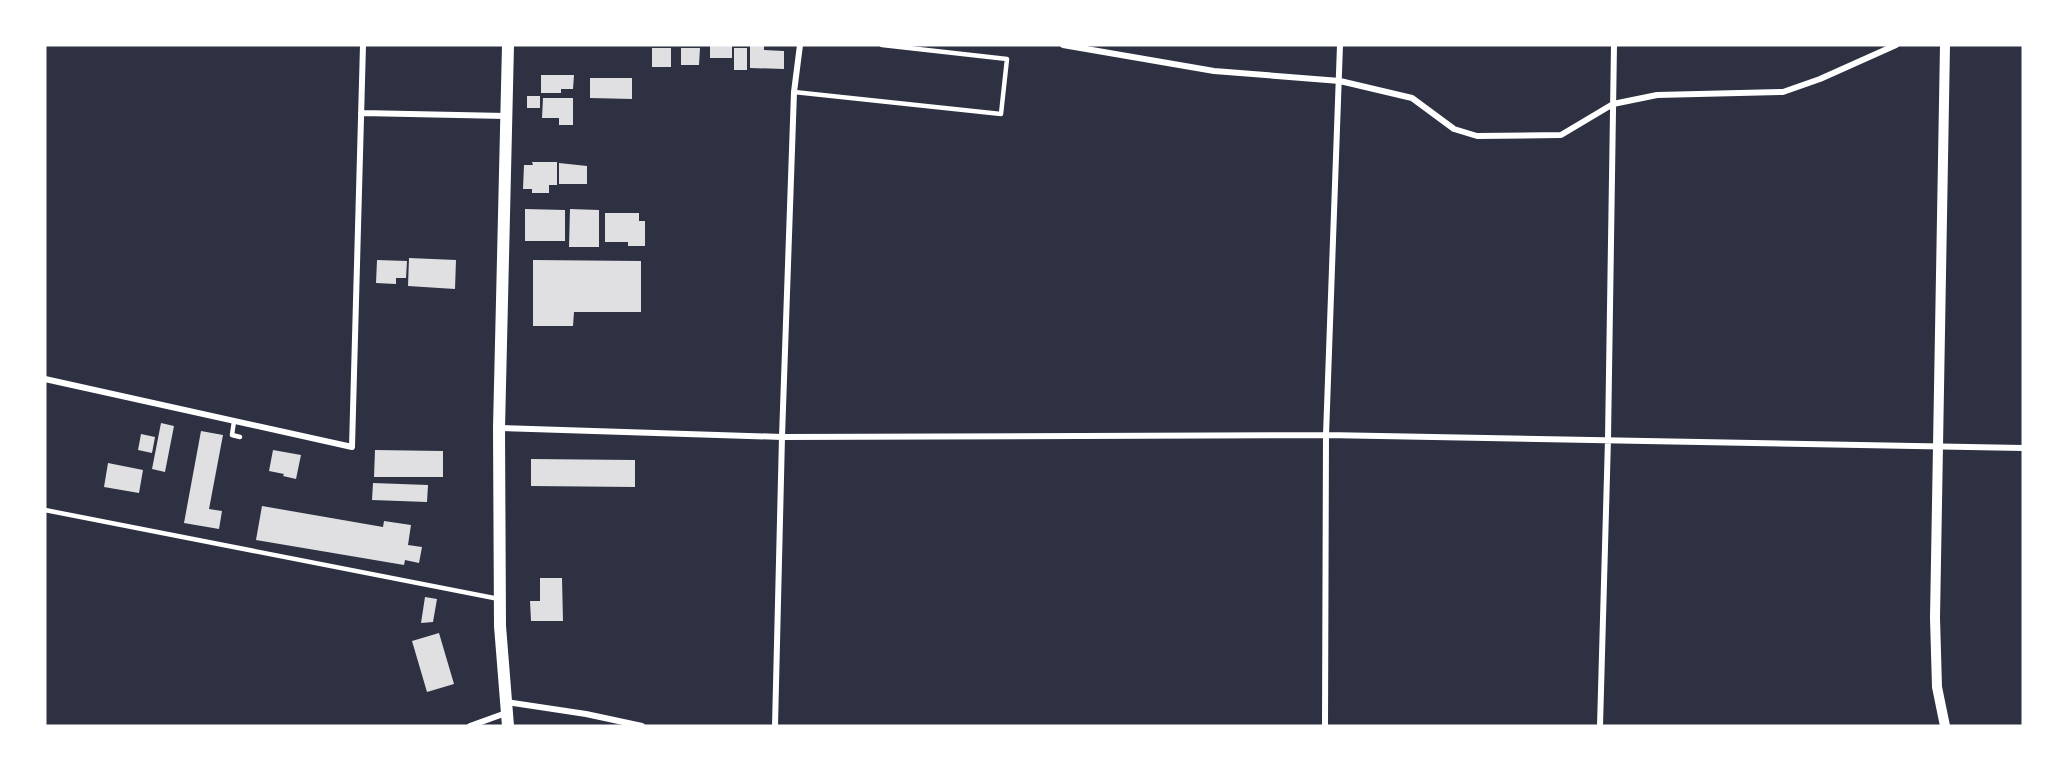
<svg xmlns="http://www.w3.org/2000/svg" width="2068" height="771" viewBox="0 0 2068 771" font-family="'Asap Condensed',sans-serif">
<rect width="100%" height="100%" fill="#2d3142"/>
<path fill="#e0e0e3" d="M 710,45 L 732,45 L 732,58 L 710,58 Z
M 750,45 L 764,45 L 764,50 L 784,51 L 784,69 L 750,68 Z
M 652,48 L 671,48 L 671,67 L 652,67 Z
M 681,48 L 700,48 L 699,65 L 681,65 Z
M 734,48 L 747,48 L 747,70 L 734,70 Z
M 541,75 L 574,75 L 573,89 L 561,89 L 561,93 L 541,93 Z
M 590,78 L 632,78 L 632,99 L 590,98 Z
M 527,96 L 540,96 L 540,108 L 527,108 Z
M 543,98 L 573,98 L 573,125 L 559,125 L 559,118 L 542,118 Z
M 532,162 L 557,162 L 557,185 L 549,185 L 549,193 L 532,193 L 532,189 L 523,189 L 524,165 L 533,165 Z
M 559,163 L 587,166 L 587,184 L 559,184 Z
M 525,209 L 565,210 L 565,241 L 525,241 Z
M 570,209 L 599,210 L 599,247 L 569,247 Z
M 605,213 L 639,213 L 639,221 L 645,221 L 645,246 L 628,246 L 628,242 L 605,242 Z
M 409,258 L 456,260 L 455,289 L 408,286 Z
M 377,260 L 407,261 L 406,278 L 396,278 L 396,284 L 376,283 Z
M 533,260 L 641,261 L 641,312 L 574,312 L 573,326 L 533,326 Z
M 161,423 L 174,426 L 165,472 L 152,469 Z
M 201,431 L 223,435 L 209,509 L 222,511 L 219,529 L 184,523 Z
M 141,434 L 155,437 L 152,453 L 138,450 Z
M 273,450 L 301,455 L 296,479 L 283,476 L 284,474 L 269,471 Z
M 375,450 L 443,451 L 443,477 L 374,477 Z
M 531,459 L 635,460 L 635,487 L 531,486 Z
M 108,463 L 143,470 L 139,493 L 104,487 Z
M 373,483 L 428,485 L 427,502 L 372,500 Z
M 262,506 L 383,527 L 384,521 L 411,525 L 408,545 L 422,547 L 419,563 L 405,560 L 404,565 L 256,540 Z
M 540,578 L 562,578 L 563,621 L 531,621 L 530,601 L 540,601 Z
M 425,597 L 437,599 L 433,622 L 421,623 Z
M 439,633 L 454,684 L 427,692 L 412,641 Z"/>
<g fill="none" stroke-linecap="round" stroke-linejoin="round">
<path stroke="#fff" stroke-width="4.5" d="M 794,92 L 1001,114 L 1007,59 L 882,45
M 234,421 L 232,435 L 240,437
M 45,510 L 499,599"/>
<path stroke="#fff" stroke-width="6" d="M 1063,45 L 1214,71 L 1340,81 L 1412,98 L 1454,129 L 1477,136 L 1561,135 L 1613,104 L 1657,95 L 1783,92 L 1820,79 L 1896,45
M 361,113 L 506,116
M 45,379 L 352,447 L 363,45
M 499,428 L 782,437 L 1326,435 L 2023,448
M 506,702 L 586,714 L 642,726
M 470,726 L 506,713
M 775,726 L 782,437 L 794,92 L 800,45
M 1325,726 L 1326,435 L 1340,45
M 1600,726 L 1608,439 L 1614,45"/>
<path stroke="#fff" stroke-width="10" d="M 1945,45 L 1935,618 L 1937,687 L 1945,726"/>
<path stroke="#fff" stroke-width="12" d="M 508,45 L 499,428 L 500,626 L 508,726"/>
</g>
<rect width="2068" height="771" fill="none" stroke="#ffffff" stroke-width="93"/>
</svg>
